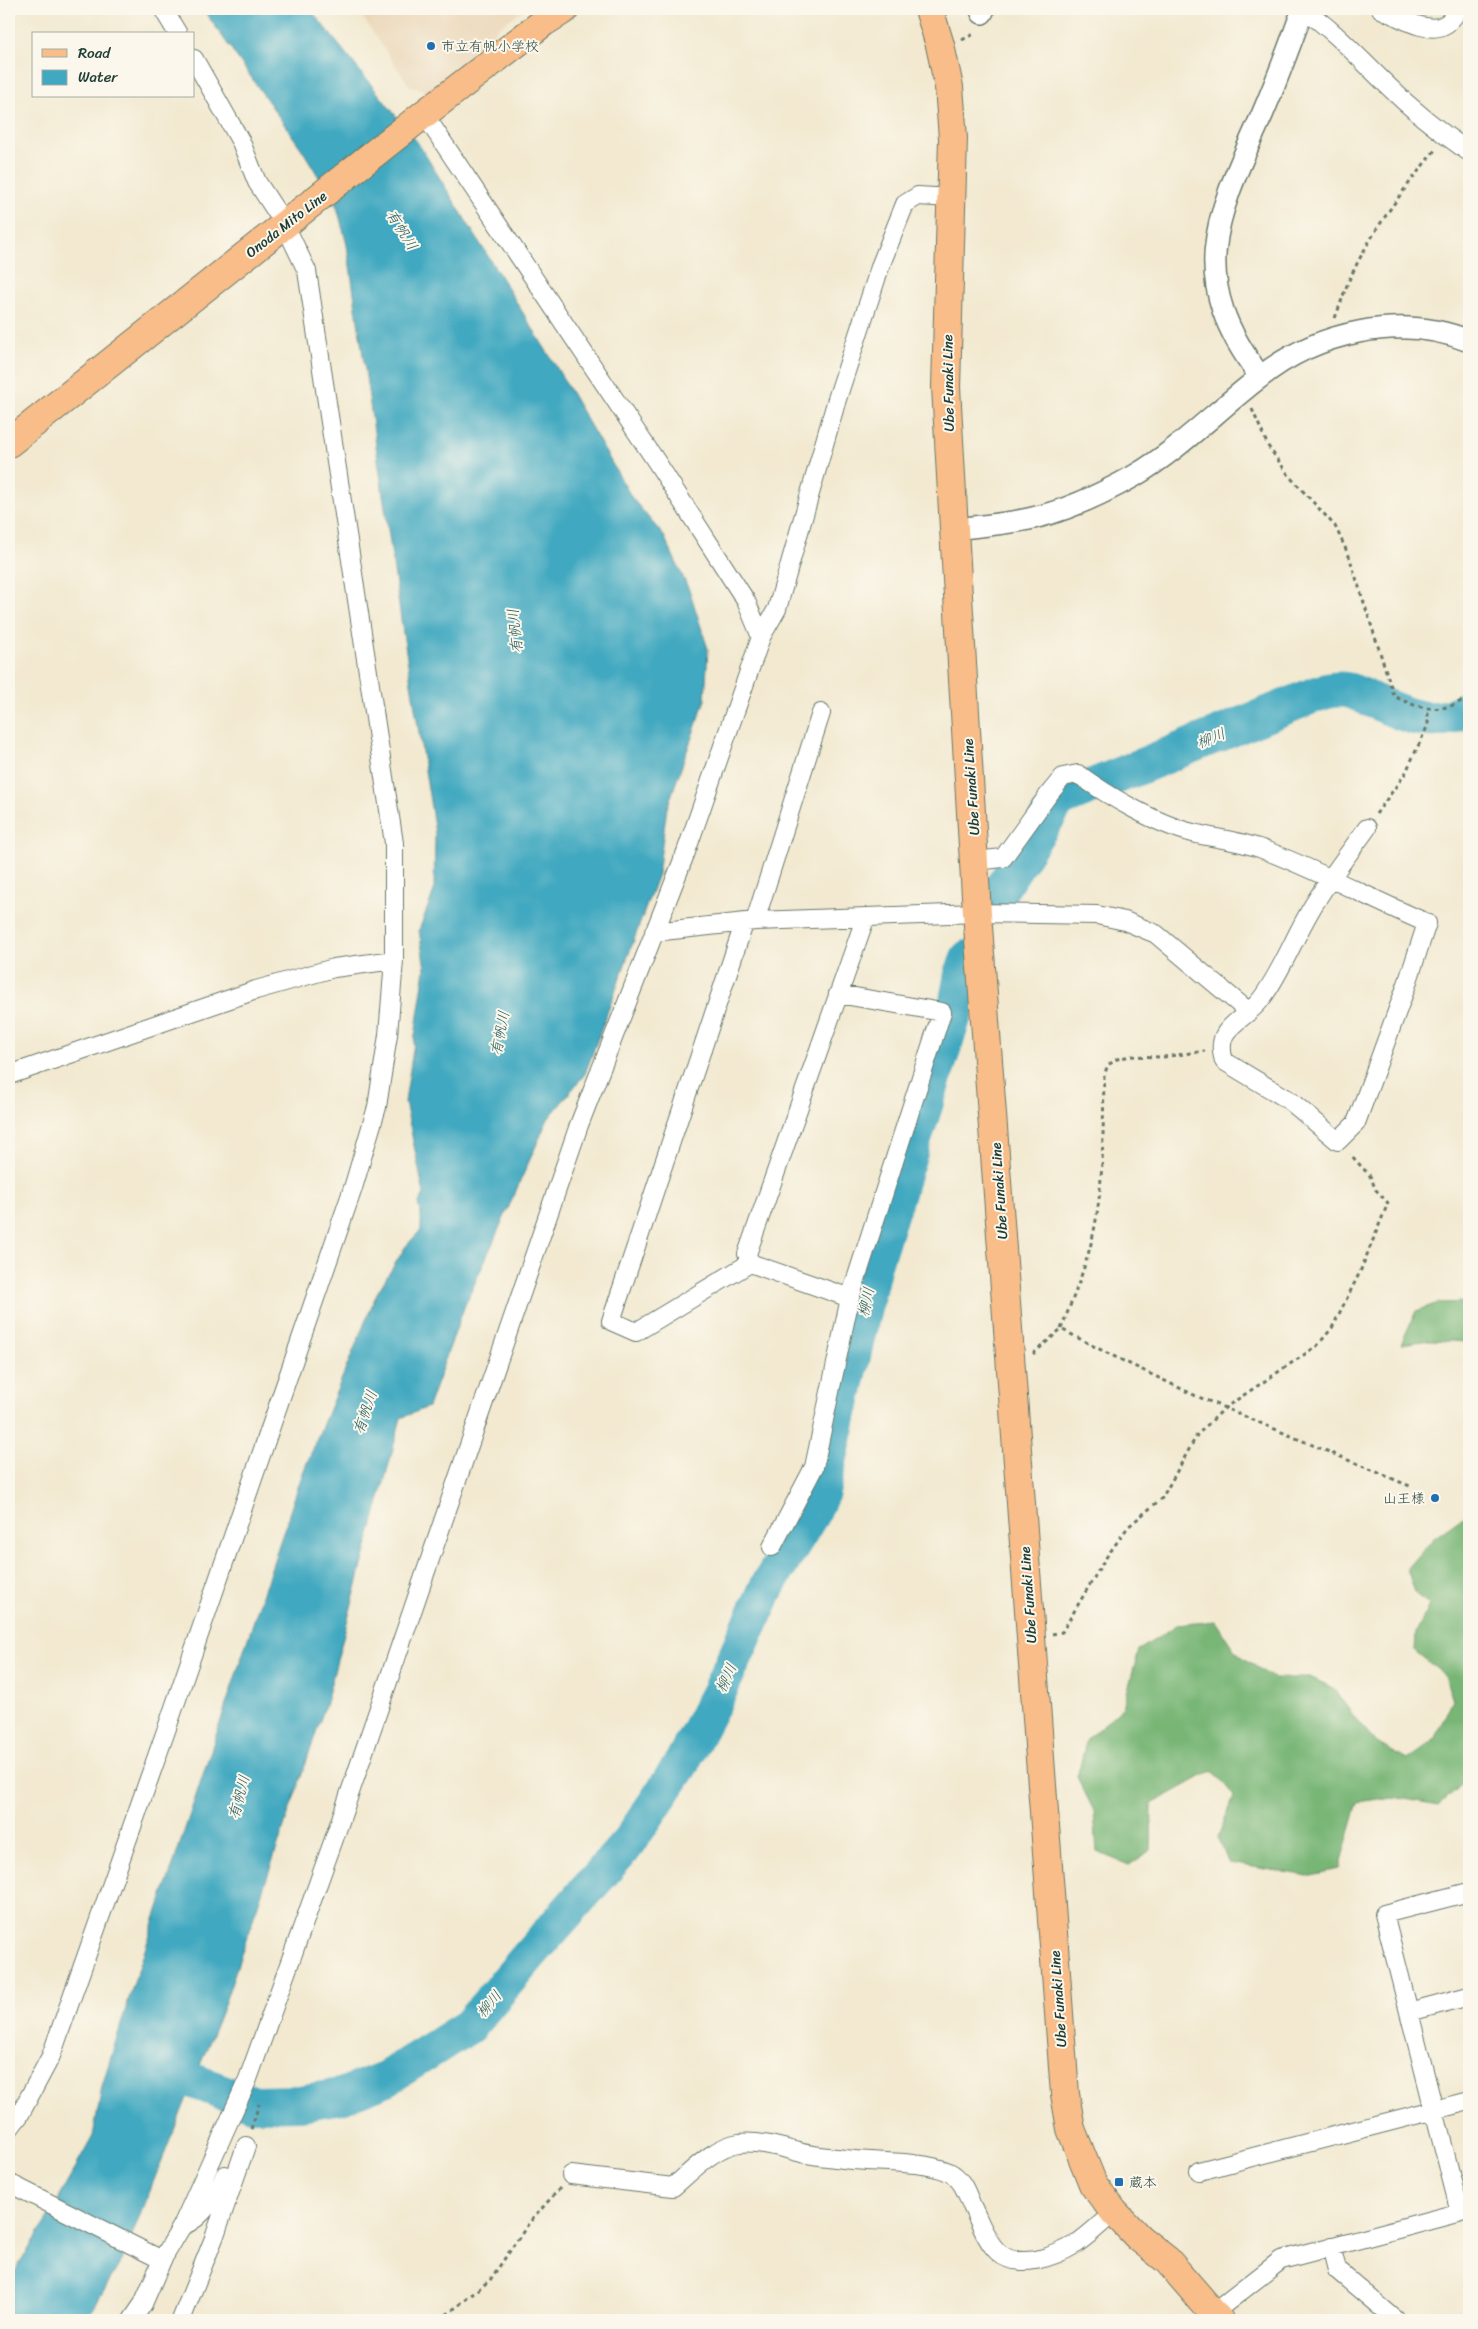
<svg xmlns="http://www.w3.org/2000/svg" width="1478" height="2329" viewBox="0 0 1478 2329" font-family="Sriracha,'Klee One',sans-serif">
<rect width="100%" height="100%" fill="#fbf7ec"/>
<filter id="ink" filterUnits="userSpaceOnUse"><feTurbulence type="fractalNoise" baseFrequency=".02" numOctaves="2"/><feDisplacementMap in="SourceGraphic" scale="10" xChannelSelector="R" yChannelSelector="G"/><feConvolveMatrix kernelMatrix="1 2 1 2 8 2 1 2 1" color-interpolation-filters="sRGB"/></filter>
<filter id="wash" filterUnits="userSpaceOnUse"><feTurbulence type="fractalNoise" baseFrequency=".0096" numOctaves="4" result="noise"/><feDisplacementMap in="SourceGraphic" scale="20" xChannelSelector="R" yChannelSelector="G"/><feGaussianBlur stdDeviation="1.12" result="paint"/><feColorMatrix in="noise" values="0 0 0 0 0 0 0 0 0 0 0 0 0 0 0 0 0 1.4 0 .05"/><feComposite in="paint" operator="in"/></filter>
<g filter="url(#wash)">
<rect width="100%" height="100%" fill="#f2e9d0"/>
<path fill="#ebd8ba" d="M 357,9 L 525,9 L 500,26 L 460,66 L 428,92 L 409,85 Z"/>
<path fill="#78b676" stroke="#4c7a55" d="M 1469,1302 L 1469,1342 L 1430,1340 L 1401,1344 L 1416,1311 L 1438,1303 Z
M 1469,1513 L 1469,1778 L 1439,1805 L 1393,1797 L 1358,1802 L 1339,1869 L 1308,1876 L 1229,1863 L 1218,1838 L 1234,1796 L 1213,1770 L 1152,1804 L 1151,1851 L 1129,1865 L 1097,1852 L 1094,1811 L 1077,1777 L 1087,1739 L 1123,1707 L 1139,1650 L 1177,1625 L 1215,1621 L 1237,1654 L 1273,1678 L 1312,1678 L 1333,1688 L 1355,1718 L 1377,1743 L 1407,1760 L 1434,1740 L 1453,1699 L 1443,1674 L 1415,1651 L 1416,1633 L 1429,1605 L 1415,1592 L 1407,1569 L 1434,1538 Z"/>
<path fill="#40a8c0" stroke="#30727a" d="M 203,9 L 310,9 L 418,143 L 554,363 L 632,498 L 664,536 L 690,592 L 708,649 L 705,700 L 667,808 L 658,874 L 585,1074 L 548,1119 L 465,1305 L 428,1407 L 401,1418 L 325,1706 L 223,2008 L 122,2260 L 86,2320 L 9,2320 L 9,2281 L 46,2221 L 93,2136 L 102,2086 L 130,1995 L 302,1475 L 377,1293 L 406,1246 L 421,1230 L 421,1213 L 418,1204 L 424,1194 L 405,1102 L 425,969 L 419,930 L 434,891 L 435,833 L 403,633 L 347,245 L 337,207 L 303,151 Z"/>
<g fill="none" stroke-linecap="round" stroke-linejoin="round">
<path stroke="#40a8c0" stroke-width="36" d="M 997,895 L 1059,800 L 1297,702 C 1313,696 1329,687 1346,690 C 1354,691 1363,696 1371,700 C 1406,715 1434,731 1469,707
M 164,2070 L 255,2104 L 300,2103 L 341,2096 L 387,2078 L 469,2026 L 532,1952 L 629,1842 L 680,1766 L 718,1694 L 768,1585 L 812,1513 L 822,1492 L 874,1264 L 955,1012 L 962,974 L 968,958"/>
</g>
</g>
<g filter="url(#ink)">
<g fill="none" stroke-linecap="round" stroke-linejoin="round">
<g stroke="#69796b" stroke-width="20">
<path id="minor" d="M 163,9 L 178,34
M 1303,9 C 1335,31 1358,57 1386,84 C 1411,109 1440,132 1469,152
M 1381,9 C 1398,16 1428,36 1446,24 C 1451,21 1455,14 1459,9
M 424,114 L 656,461 L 746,601 L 761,637
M 975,861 L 1003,858 L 1049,794 L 1063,777 L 1078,774 C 1108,796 1156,824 1193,833 C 1217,839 1243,841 1267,851 C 1321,872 1373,900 1427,923 L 1406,987 L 1356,1123 L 1338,1141 L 1289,1100 L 1224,1061 C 1213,1025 1244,1023 1262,998 C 1284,968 1296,932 1316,901 C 1331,876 1350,852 1367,828
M 755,921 L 821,713
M 744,924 L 611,1321 L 636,1332 L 750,1263
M 654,932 L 755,921 L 977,913 L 1097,915 L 1125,921 L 1156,934 L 1249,1012
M 9,1075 L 256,990 L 334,968 L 394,960
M 850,1298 L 750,1263 L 747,1254 L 865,919
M 772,1547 L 814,1467 L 850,1298 L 942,1012 L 838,994
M 1409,2012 L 1469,1996
M 9,2129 L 19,2116 L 51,2056 L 168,1725 L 353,1188 L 377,1107 L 388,1035 L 394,960 L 394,843 L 307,271 L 285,225 L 257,182 L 241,142 L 194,59
M 1199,2171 L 1469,2101
M 571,2175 L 673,2187 C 692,2171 714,2147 739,2143 C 759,2141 779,2147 798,2152 C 813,2156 829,2157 844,2159 C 874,2163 921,2160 949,2172 C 962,2178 967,2194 972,2206 C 979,2220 986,2241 998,2252 C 1018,2271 1056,2256 1076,2244 C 1089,2235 1102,2223 1114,2212
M 9,2183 L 162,2260
M 1460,2212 L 1384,1914 L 1469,1892
M 182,2226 C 204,2218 216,2195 225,2175
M 1331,2246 L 1337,2270 L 1396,2320
M 1213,2313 L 1281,2260 L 1469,2210
M 132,2320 L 143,2304 L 162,2260 L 182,2226 L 248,2079 L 334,1839 L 579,1125 L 686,852 L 761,637 L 777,609 L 837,399 L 881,264 L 905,204 L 918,196 L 951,198
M 181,2320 L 214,2238 L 246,2146"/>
</g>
<g stroke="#69796b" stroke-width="24">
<path id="tertiary" d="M 982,13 L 984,9
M 1260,376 C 1185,277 1216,217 1262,115 C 1277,80 1290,45 1303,9
M 954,529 C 980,526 1007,524 1033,518 C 1069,510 1102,494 1134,476 C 1180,449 1217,410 1259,378 C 1316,332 1400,313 1469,341"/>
</g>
<g stroke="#69796b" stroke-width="30">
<path id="primary" d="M 929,9 L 940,45 L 949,87 L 953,138 L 946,387 L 954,529 L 977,913 L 1065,2094 L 1071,2129 L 1093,2184 L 1114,2212 L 1139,2238 L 1167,2260 L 1219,2320
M 9,443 L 424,114 L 544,22 L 565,9"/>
</g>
<path stroke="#69796b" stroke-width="3" stroke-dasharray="4 4" stroke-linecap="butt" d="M 962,40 L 976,33
M 1335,318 C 1341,303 1345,288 1352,274 C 1373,229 1404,189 1435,150
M 1252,409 L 1268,446 L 1290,477 L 1335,526 L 1349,556 L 1394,696 C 1420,710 1444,715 1469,696
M 1376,814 L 1405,774 L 1428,725 L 1428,709
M 1061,1329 C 1075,1293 1090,1257 1096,1220 C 1104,1172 1103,1124 1104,1075 L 1108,1065 L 1117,1059 L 1130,1056 L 1163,1057 L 1205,1051
M 1033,1354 L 1061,1329 L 1105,1352 L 1194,1395 L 1412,1487
M 1052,1634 L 1062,1632 L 1105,1559 L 1128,1527 L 1162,1498 L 1197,1435 L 1226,1407 L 1317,1346 L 1332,1328 L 1360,1272 L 1388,1203 L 1376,1190 L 1370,1176 L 1350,1154
M 251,2129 L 259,2104
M 440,2320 L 490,2280 L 529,2223 L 560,2188"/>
<use href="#minor" stroke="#fff" stroke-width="18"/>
<use href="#tertiary" stroke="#fff" stroke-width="21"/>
<use href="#primary" stroke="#f8bd88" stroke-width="28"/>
</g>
</g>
<g fill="#1f6fb2" stroke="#fbf7ec" stroke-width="2">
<circle cx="431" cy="46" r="5"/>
<circle cx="1435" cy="1498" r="5"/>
<rect x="1114" y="2177" width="10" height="10" rx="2.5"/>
</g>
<g text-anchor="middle" stroke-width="4" stroke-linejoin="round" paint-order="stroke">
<g font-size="14" fill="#1f3d34" stroke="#fbf7ec" text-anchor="start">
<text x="441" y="51">市立有帆小学校</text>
<text x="1425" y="1503" text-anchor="end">山王様</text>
<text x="1129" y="2187">蔵本</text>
</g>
<g font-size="14" fill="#1f3d34" stroke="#fbf7ec">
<text transform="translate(286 224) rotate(-38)" y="5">Onoda Mito Line</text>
<text transform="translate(948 383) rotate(-91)" y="5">Ube Funaki Line</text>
<text transform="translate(971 787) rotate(-94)" y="5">Ube Funaki Line</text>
<text transform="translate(999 1191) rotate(-94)" y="5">Ube Funaki Line</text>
<text transform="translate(1028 1595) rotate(-94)" y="5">Ube Funaki Line</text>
<text transform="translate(1058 1999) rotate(-94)" y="5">Ube Funaki Line</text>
</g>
<g font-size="15" font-style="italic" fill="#295d5e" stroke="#fbf7ec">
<text transform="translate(402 230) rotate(58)" y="5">有帆川</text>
<text transform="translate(515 631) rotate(-96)" y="5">有帆川</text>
<text transform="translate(1211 738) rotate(-22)" y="5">柳川</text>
<text transform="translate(500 1033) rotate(-79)" y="5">有帆川</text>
<text transform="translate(866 1302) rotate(-77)" y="5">柳川</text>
<text transform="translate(365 1412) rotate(-71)" y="5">有帆川</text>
<text transform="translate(726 1678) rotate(-65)" y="5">柳川</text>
<text transform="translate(239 1797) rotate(-75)" y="5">有帆川</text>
<text transform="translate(489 2004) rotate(-49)" y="5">柳川</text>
</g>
</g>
<rect width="1478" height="2329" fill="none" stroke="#fbf7ec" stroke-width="30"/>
<rect x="32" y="32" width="162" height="65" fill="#fbf7ec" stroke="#a3ada2"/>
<rect x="42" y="49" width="25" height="8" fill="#f8bd88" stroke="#a3ada2"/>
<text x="78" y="58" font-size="15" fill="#1f3d34">Road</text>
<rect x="42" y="70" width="25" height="15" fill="#40a8c0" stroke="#a3ada2"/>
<text x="78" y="82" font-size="15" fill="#1f3d34">Water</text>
</svg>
